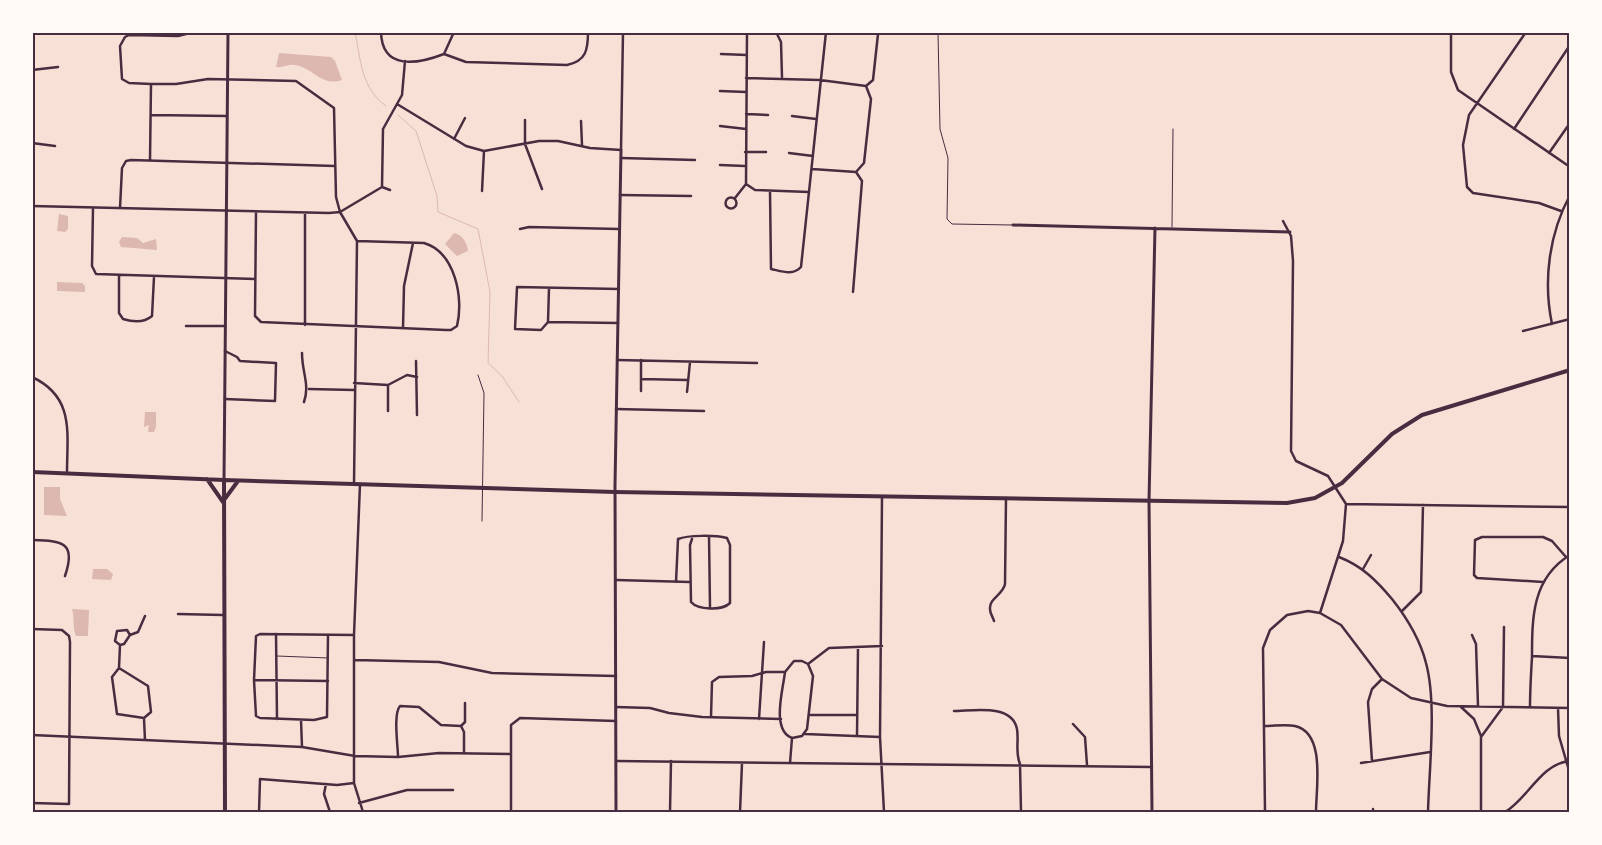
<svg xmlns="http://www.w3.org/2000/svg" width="1602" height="845" viewBox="0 0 1602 845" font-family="'Sofia Sans Condensed',sans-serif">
<rect width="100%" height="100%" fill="#f7e1d7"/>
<path fill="#dcb8b0" d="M 279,53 L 331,57 L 335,61 L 342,80 C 321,87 314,68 295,65 C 288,64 283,68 276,67 Z
M 59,214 L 68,216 L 68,229 L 65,232 L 57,231 Z
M 454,233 C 463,235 467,243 468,251 L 457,256 L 445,244 Z
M 122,237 L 137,238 L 143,243 L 156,239 L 157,250 L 121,247 L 119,242 Z
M 57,282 L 82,283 L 85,286 L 85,292 L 57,291 Z
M 145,412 L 156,412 L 156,427 L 154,432 L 148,432 L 149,425 L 144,427 Z
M 44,487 L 60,487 L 60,499 L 67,516 L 44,515 Z
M 93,569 L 107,569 L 113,574 L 111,580 L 92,579 Z
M 72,609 L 89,610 L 88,636 L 76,636 C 72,627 75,619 72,609 Z"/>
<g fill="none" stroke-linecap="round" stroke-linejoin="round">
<path stroke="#dcb8b0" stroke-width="1" d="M 355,32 C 361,61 361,88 386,106
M 398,115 L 416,131 L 437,196 L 438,212 L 478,229 L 490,292 L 488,363 L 502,376 L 519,402"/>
<path stroke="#4a2c40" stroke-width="1" d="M 938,32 L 940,129 L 948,158 L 947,219 L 952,224 L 1012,225
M 1172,227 L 1173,129
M 478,375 L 484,393 L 482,521
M 277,656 L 328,658"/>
<path stroke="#4a2c40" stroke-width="2.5" d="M 194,32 L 178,36 L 129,35 L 125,37 L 120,46 L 122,79 L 129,83 L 151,84 L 176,84 L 208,79 L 296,81 L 334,108 L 336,197 L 340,212 L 357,241 L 354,484
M 381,32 C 382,71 418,64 444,54 L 454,32
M 776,32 L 781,42 L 782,77
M 1451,32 L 1451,72 L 1458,90 L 1570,167
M 1526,32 L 1469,115 L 1463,145 L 1467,187 L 1473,193 L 1539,203 L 1561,211
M 444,54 L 466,62 L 567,65 C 586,61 588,50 588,32
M 721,54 L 747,55
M 32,70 L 58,67
M 746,78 L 820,80 L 866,86
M 720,91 L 746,92
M 397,104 L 466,146 L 484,151 L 539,141 L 558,141 L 590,148 L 621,150 L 623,32
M 746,114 L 768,115
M 151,115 L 227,116
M 792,116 L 816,119
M 525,120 L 525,144 L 542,189
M 581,121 L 582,145
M 720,126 L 746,129
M 1514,129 L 1570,45
M 454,139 L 465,118
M 32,143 L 55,146
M 745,152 L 766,152
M 789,153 L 813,156
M 1549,153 L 1570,123
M 621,158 L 695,160
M 150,160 L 151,84
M 720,165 L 745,166
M 812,169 L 856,172
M 746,184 L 747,32
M 746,184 L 755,190 L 809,192
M 382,187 L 383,129 L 402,95 L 405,61
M 482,191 L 484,151
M 770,191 L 771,269 C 781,271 793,276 801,267 L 826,32
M 620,195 L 691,196
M725.5 203a5.5 5.5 0 1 1 11 0a5.5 5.5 0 1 1-11 0Z
M 735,198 L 746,184
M 32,206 L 329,213 L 340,212 L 382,187 L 390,190
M 93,208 L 92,266 L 96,274 L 255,279
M 120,208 L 122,168 L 126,161 L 131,160 L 335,166
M 256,212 L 255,316 L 261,322 L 446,330 L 451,330 L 457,326 C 464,298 455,252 424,243 L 357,241
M 1283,221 L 1291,236 L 1293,261 L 1291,451 L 1296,461 L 1328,476 L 1346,504 L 1343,541 L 1320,613
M 520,229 L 529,227 L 619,229
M 119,276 L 119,313 L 123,319 C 133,322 144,323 152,316 L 154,277
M 853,292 L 862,181 L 856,172 L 864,163 L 871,99 L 866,86 L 873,80 L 878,34
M 548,322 L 549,288
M 618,323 L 548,322 L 541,330 L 515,329 L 517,287 L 619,289
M 1552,324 C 1543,281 1549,234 1570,195
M 305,325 L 305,213
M 186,326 L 225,326
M 32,328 L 32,348
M 403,328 L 404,286 L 413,243
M 1523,331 L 1570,319
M 225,351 L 237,357 L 240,361 L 276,363 L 275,401 L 225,399
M 302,353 C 302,373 310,384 304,402
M 617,360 L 757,363
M 416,361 L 417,415
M 32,377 C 75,397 67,433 67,473
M 641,379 L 687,380
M 354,383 L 388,385 L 407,375 L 417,377
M 309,389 L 354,390
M 641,391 L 641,360
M 687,392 L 690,362
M 616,409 L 704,411
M 388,411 L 388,385
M 360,484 L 354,635 L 354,783 L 363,812
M 882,497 L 880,737 L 884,812
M 1346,504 L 1570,507
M 709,536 L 710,607
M 32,540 C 61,541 77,541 65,576
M 1339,557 C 1362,566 1376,580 1392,599 C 1407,618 1420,639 1426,663 C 1437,703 1429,770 1428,812
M 1363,569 L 1371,555
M 616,580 L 690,582
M 676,582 L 678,539 C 688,535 715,535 727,538 L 730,545 L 730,603 C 722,611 698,610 691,602 L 690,545 L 692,539
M 1543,582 L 1477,578 L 1474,575 L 1475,540 L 1482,537 L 1543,537 L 1552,541 L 1566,557
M 1402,611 L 1421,592 L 1423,505
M 178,614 L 223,615
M 994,621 C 993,617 990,614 990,609 C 989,598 1003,595 1005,584 L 1006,498
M 32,629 L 62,630 L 69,636 L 70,642 L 69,804 L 32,803
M 276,634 L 277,719
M 130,635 L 124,644 L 120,645 L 119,668 L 112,677 L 117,714 L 144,718
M 328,635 L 327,717 L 314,720 L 260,718 L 256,716 L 254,680 L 256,636 L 260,634 L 354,635
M 1472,635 L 1476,644 L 1478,706
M 120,645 L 115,641 L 117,631 L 127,630 L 130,635 L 138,632 L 145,616
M 1532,656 L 1570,658
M 355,660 L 439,662 L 492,673 L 616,676
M 119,668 L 148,686 L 151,712 L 144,718
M 785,672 C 783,690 771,730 792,738 L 790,763
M 254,680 L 328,681
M 616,707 L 650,708 L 669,713 L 702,717 L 781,719
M 1461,707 L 1474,719 L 1481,736
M 1530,707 C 1530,690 1531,674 1532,657 C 1532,618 1532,578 1570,555
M 1558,708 L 1559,736 L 1570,774
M 954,711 C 972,711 1012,703 1017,729 C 1019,741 1015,752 1020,764 L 1021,812
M 809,715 L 857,715
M 711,717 L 712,682 L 719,677 L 752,676 L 766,672 L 785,672 L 794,661 L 802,661 L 808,664 L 829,648 L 882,646
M 144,719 L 145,740
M 759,719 L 764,642
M 301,720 L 302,747
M 1073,724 L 1085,737 L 1087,765
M 1264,726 C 1274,726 1286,724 1295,726 C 1326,733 1316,788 1316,812
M 805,734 L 880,737
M 32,735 L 302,747 L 355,756 L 398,757 L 439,753 L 510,754
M 857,736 L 858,647
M 792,738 L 802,736 L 807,729 L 813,676 L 808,664
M 464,753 L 464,732 L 461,726 L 465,722 L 465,703
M 398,757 C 398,746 393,714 400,706 L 419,707 L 441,725 L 461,726
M 616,761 L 1152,767
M 1372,761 L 1368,702 L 1372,689 L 1382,679
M 1361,763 L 1430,752
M 326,784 L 324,794 L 330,812
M 359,803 L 407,790 L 453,790
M 1373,809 L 1373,812
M 259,812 L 260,779 L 337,785 L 354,783
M 511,812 L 511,725 L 520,718 L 616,721
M 670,812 L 671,761
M 740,812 L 742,763
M 1265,812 L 1263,648 L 1270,630 L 1287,615 L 1308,611 L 1320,613 L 1341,625 L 1382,679 L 1411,698 L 1447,706 L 1570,708
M 1481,812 L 1481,737 L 1503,707 L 1504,627
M 1505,812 C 1527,800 1541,763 1570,761"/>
<path stroke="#4a2c40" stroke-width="3" d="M 1013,225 L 1290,232
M 224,480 L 228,32
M 616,812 L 615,485 L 621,150
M 1152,812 L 1149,501 L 1155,228"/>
<path stroke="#4a2c40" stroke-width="4" d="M 32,472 L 224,480 L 615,492 L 1287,503 L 1315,498 L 1342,483 L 1392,434 L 1422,415 L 1570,370
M 207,479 L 223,502
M 224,480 L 225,812
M 224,500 L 238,481"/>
</g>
<rect width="1602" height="845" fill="none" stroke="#fffaf5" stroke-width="68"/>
<rect x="34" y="34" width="1534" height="777" fill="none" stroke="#4a2c40" stroke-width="2"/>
</svg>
